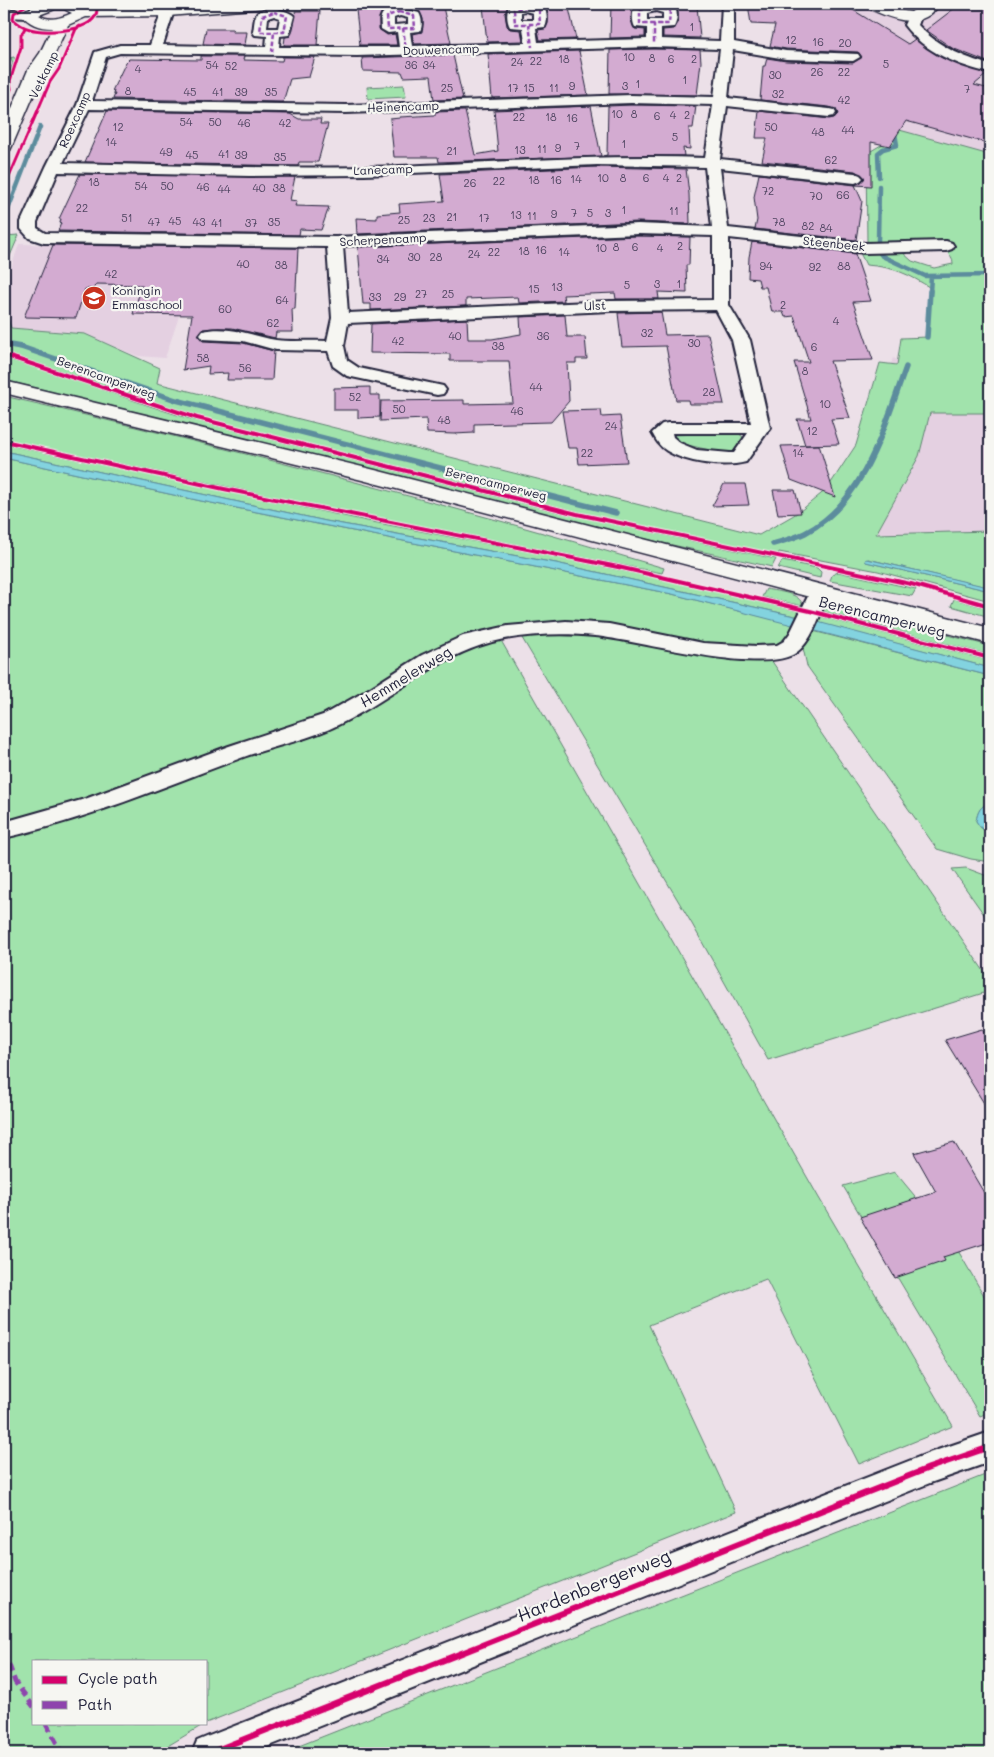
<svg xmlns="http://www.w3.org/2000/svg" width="994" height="1757" viewBox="0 0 994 1757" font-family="Mali,sans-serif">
<rect width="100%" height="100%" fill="#ece0e8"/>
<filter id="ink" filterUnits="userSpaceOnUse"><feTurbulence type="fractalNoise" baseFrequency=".02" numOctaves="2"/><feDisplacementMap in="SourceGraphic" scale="10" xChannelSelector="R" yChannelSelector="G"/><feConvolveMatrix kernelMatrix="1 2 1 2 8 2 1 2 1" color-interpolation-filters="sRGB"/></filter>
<g filter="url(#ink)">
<path fill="#e4d0e1" d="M 801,4 L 990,4 L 990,157 L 897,131 L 875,43 L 811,29 Z
M 19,244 L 202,248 L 165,358 L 138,356 L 84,335 L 11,328 L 4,305 L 4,291 L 9,289 L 6,284 Z
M 893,358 L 976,399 L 990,399 L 990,597 L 811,540 L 855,471 Z"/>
<path fill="#a1e3ac" stroke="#628274" d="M 298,4 L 503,4 L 243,10 L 243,9 Z
M 14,57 L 17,65 L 4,101 L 4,87 L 13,63 L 11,58 L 9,59 L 9,62 L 4,74 L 4,59 Z
M 404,85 L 406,97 L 368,99 L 367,87 Z
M 885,126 L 990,155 L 990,413 L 930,413 L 919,456 L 876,534 L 990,531 L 990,588 L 868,559 L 866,562 L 986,590 L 990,591 L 990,601 L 878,571 L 779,552 L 778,555 L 591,515 L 197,416 L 4,353 L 4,306 L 11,328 L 85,334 L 160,368 L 157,383 L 759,535 L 799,512 L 827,489 L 856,445 L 880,363 L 897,365 L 901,338 L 928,337 L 932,289 C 909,274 894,267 866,265 L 858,249 L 902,252 L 912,261 L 934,268 L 953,264 C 955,238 885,243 867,242 L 866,154 L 886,142 Z
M 19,235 L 4,270 L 4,236 Z
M 4,358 C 66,375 125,399 187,418 L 558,512 L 776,559 L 772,567 L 555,519 L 4,380 Z
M 4,396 C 225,447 446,503 664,568 L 662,573 L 294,501 L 4,439 Z
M 738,433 L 743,437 L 733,452 L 727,454 L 670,441 L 670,435 Z
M 4,444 L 367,521 L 557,557 L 681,583 L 802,612 L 799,617 L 556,563 L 326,521 L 4,451 Z
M 4,458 L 201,501 L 672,594 L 795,625 L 788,642 L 780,646 L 728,648 L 627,631 L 492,631 L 355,704 L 28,821 L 4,826 Z
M 782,561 L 817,568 L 821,572 L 820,578 L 778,568 Z
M 838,572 L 916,589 L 912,596 L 830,581 L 832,575 Z
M 766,589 C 778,592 800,592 803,606 L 762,597 Z
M 954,599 L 990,609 L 990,617 L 951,606 Z
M 834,606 L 990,646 L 990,655 L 818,610 Z
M 814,615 L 990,661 L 990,668 L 811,621 Z
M 809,630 L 990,676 L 990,803 C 980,806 978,811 976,821 L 981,828 L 990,833 L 990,862 L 971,859 L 937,849 L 807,666 L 803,648 Z
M 567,631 L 769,657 L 990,980 L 990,991 L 768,1060 L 692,924 L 519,633 Z
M 499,637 L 819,1198 L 953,1426 L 859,1464 L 766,1279 L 649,1325 L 736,1512 L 206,1723 L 206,1661 L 34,1661 L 34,1723 L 206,1723 L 156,1753 L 4,1753 L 4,833 L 57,821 L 263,747 L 427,665 Z
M 966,868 L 990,877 L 990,923 L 952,869 Z
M 895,1172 L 953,1242 L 990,1306 L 990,1412 L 980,1416 L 843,1186 Z
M 990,1473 L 990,1753 L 281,1753 Z"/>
<path fill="#83d3df" stroke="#5c8c9d" d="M 4,451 L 326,521 L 556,563 L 799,617 L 990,668 L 990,676 L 672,594 L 201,501 L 4,458 Z
M 867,559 L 988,587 L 990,588 L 990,591 L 866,562 L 865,560 Z
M 990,803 L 990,833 L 981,828 L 976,821 C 978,811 980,806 990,803 Z"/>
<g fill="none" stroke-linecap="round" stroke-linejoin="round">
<path stroke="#5c8c9d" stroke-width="4.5" d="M 879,177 L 878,153 L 883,149 L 897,145 L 894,128
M 4,220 L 40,127
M 878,241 L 879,186
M 879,252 L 882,256 L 925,276 L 990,275
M 930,292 L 931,276"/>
<path stroke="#5c8c9d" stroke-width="5.5" d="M 927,337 L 930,291
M 4,344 L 21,347 L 176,400 L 616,513
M 773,544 C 784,541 795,538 805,533 C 865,502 885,425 906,367"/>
</g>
<path fill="#d3abd1" stroke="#22223b" d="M 568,4 L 576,39 L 540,40 L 538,30 L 545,29 L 548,23 L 548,11 L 544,5 Z
M 611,4 L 640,4 L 633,6 L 631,20 L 635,29 L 645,30 L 645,37 L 610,38 Z
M 748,4 L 799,4 L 799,7 L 845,5 L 908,44 L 915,39 L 942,58 L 987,74 L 974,85 L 990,89 L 990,144 L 906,121 L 890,146 L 871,142 L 871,186 L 855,185 L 862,201 L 856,240 L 755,229 L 757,220 L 754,197 L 759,174 L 855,185 L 861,182 L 865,178 L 855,171 L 762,161 L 767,138 L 756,138 L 759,111 L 829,119 L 834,118 L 838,114 L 836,109 L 829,107 L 760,100 L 763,66 L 765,66 L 767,58 L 786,61 L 853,63 L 862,57 L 858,52 L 786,49 L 770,46 L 775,25 L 751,24 Z
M 960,4 L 990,4 L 990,63 L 952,48 L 926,30 Z
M 671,5 L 697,6 L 700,38 L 663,37 L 663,30 L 674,29 L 678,23 L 678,9 Z
M 483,6 L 508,6 L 505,14 L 507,26 L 510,29 L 521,30 L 523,41 L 487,42 Z
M 443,7 L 451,43 L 414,44 L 412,34 L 422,32 L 423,19 L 419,11 L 406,8 Z
M 386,9 L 379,17 L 379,29 L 387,35 L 395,34 L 397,45 L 360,45 L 356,10 Z
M 295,11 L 320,11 L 317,45 L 284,45 L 285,37 L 290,36 L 292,33 L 296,16 Z
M 206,29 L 233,29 L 232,32 L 247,32 L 245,45 L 203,44 Z
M 654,49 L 700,50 L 701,62 L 697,95 L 609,94 L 610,50 Z
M 579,51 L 588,95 L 492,98 L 488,54 Z
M 453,55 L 463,99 L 434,100 L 431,76 L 404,77 L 402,72 L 363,71 L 362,58 Z
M 201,56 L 244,56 L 243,60 L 282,61 L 283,57 L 315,57 L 309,77 L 290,79 L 283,102 L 113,99 L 115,94 L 113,94 L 114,91 L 112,91 L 126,62 L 129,59 L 201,60 Z
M 631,105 L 696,106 L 693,128 L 689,128 L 690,149 L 683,148 L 684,156 L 603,156 L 607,155 L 608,106 Z
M 591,106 L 601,156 L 439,162 L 438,157 L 394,157 L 390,119 L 400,118 L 400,117 L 435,115 L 435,112 L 465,111 L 475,155 L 498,151 L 494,110 Z
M 107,111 L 290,114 L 299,119 L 321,119 L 320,124 L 328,124 L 318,162 L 299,162 L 298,166 L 85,162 Z
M 597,167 L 686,169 L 689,194 L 690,224 L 638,222 L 357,234 L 356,218 L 377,219 L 377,214 L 400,212 L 399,204 L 444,201 L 440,174 Z
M 80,174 L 295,177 L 290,200 L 297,201 L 295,206 L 329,207 L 321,230 L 300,229 L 299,235 L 58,231 L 61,223 L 60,223 L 61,219 L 59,219 Z
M 638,236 L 690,237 L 689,265 L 686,265 L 687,293 L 658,292 L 659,299 L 616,299 L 615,293 L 563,295 L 564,301 L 519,303 L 518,297 L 466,299 L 466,306 L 371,310 L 371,304 L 363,304 L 358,247 Z
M 752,242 L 855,254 L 871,301 L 853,302 L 873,360 L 830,361 L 850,418 L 831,419 L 839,444 L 805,445 L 797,419 L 811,419 L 794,362 L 809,362 L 794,316 L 785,317 L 783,312 L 772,312 L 766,287 L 760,287 L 758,279 L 748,278 L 749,257 Z
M 53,245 L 298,248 L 295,309 L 292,309 L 293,332 L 276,332 L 275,338 L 232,328 L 213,328 L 203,329 L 198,335 L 203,341 L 243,343 L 274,351 L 272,380 L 227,380 L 228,373 L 208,374 L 209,366 L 183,370 L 192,315 L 133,314 L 142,285 L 96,284 L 93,289 L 85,289 L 76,318 L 24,317 Z
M 661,312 L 665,335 L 708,334 L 724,404 L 689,404 L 688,400 L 676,400 L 666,346 L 622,347 L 618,313 Z
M 565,315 L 567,337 L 585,337 L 587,359 L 576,359 L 576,363 L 567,363 L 569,401 L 551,422 L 474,424 L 474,433 L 454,434 L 427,433 L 426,419 L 380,421 L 381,401 L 464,400 L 464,404 L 513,403 L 509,361 L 450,361 L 450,354 L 370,353 L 371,324 L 467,319 L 468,339 L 492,339 L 521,334 L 520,317 Z
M 370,387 L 370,395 L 380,395 L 380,417 L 358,418 L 358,410 L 334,410 L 334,388 Z
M 601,410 L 602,417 L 620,416 L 627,462 L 579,464 L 577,448 L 568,448 L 562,411 Z
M 819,445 L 835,497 L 791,480 L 781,446 Z
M 724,484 L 745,484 L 749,505 L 712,506 Z
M 773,490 L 795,490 L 801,513 L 778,514 Z
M 982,1029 L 990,1042 L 990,1113 L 945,1040 Z
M 954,1142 L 990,1203 L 990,1242 L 943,1257 L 945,1261 L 895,1278 L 860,1217 L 936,1192 L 914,1153 Z"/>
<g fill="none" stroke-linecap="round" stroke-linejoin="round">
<g stroke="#22223b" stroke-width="4">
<path id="street" d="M 522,4 L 544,7 C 547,12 548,22 545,27 L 536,28 L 538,42 L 647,39 L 647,28 L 635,27 C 632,22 632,12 635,7 L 659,4 L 675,8 C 678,13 677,22 674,27 L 661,28 L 661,39 L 720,41 L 722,4 L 734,4 L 734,42 L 786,51 L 858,54 L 860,57 L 853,61 L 786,59 L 733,50 L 728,98 L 829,109 L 834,110 L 836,113 L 834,116 L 829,117 L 727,106 L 720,159 L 855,173 L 860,175 L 863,178 L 860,181 L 855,183 L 720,168 L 728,228 L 865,243 L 946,241 L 952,243 L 954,246 L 952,249 L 946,251 L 865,253 L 729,238 L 729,305 L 750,340 L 770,428 L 746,462 C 723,468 687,463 667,451 C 660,447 656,440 652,433 L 662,424 L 668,423 L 751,423 L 732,340 L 716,310 L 610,311 L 348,323 L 344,346 L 347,360 L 359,368 L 443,386 L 446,390 L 443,394 L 437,395 L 347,376 L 333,366 L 328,351 L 276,350 L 243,341 L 203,339 L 200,335 L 203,331 C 229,325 252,336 276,340 C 293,342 311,340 327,341 L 332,318 L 327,247 L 44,243 L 29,238 L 21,229 L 21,222 L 46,167 L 77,105 L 95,52 L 120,45 L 150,45 L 163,8 L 168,7 L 174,11 L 163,45 L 266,47 L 267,36 L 255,35 L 253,32 C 254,27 254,20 256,15 C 262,5 287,9 294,16 L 289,35 L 280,36 L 279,47 L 399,47 L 397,32 L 388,33 L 381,29 C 381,26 380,20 381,17 C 384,4 411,11 419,13 C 422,18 423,26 420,31 L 410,32 L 412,46 L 525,43 L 523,28 L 510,27 C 507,22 506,12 509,7 ZM 525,11 L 533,13 L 533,20 L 521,20 L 521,12 ZM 656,11 L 663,13 L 663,20 L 647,20 L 647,13 ZM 274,16 L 280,18 L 278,28 L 267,28 L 268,18 ZM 400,16 L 408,18 L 408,24 L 394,25 L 394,18 ZM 654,47 L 720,49 L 714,97 L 631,95 L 346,105 L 92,101 L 106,57 L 120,53 L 357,56 ZM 631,103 L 713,105 L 705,158 C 592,154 479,164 365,167 C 264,169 163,165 63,163 L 89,109 L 346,113 ZM 597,165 L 705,167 L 712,227 L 638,224 L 335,237 L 45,233 L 37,228 L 37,222 L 58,172 L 249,176 L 365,175 ZM 638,234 L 713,236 L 713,300 L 610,301 L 348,313 L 343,246 ZM 672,433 L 748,433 L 734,453 L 730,453 L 697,450 L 680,443 L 673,437 Z
M 4,9 L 29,10 L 36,14 L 29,18 L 4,17 Z
M 914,13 L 921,17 L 918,25 C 937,46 963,57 990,65 L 990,73 C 959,66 924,52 904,25 L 909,14 Z
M 819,586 L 826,588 L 829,592 C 821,611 814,639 797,652 C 765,677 637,640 595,636 C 565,633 535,634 505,639 C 441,651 396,697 340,724 C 309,740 273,746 241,758 C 163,787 85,820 4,838 L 4,822 L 85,799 L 229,746 L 323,715 L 364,692 L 422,655 L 463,636 L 508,626 L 566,621 L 609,624 L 703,643 L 757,646 L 777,645 L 784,641 L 790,633 L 812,588 Z
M 990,1432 L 990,1462 L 930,1483 L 252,1753 L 192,1753 L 197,1741 L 209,1736 L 929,1453 Z"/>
</g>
<g stroke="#22223b" stroke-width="3">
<path id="secondary" d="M 41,4 L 76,4 L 86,8 L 206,4 L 272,4 L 270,7 L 265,8 L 168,16 L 86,17 L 68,25 L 55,53 L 44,71 L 12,146 L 10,150 L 4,151 L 4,127 L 28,70 L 40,53 L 52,28 C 39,28 29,24 21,14 L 24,11 ZM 55,9 L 64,9 L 72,13 C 61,18 50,22 39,15 Z
M 864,4 L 883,4 L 897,10 L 911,12 L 923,4 L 940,4 C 921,32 891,19 866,7 Z"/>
</g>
<g stroke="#22223b" stroke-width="3">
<path id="primary" d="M 4,381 L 375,470 L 990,628 L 990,644 L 362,480 L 4,393 Z"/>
</g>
<use href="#street" fill="#f6f6f2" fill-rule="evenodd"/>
<use href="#secondary" fill="#f6f6f2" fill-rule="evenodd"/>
<use href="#primary" fill="#f6f6f2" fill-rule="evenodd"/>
<path stroke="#8e44ad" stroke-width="2.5" stroke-dasharray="4.5 2.5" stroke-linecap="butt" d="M 525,7 L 539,10 L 540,24 L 515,24 L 514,10 Z
M 656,7 L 670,11 L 669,24 L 640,24 L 640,10 Z
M 274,12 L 287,16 L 284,32 L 260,32 L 262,16 Z
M 399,12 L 414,16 L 415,28 L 388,29 L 387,16 Z
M 529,24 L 532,47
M 654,24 L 654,43
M 403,28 L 406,51
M 272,52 L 274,32"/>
<path stroke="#8e44ad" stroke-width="5" stroke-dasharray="9 5" stroke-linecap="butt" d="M 4,1651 L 15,1682 L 34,1707
M 46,1723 L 62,1753"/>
<g stroke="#f6f6f2" stroke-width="5">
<path id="cycleway-far2" d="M 28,4 L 14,13 L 13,19 C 18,24 23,27 30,29 C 46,34 97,32 97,9 L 91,4
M 4,107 L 11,89 L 10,81 L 21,47 L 21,35 L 25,28
M 4,189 L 50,82 L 59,69 L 76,29 L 80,26"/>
</g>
<g stroke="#f6f6f2" stroke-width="6">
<path id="cycleway-far1" d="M 4,355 L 197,418 L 577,514 L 911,584 L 990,606
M 4,441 L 224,489 L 618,567 L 810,611 L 990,658"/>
</g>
<g stroke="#f6f6f2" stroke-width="9">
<path id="cycleway" d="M 209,1753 L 929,1468 L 990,1447"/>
</g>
<use href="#cycleway-far2" stroke="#d6006c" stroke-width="3"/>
<use href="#cycleway-far1" stroke="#d6006c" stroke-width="4"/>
<use href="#cycleway" stroke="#d6006c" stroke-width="6"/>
</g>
</g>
<defs>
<g id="school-disc" transform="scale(1.25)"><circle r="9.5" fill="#c8321e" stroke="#f6f6f2"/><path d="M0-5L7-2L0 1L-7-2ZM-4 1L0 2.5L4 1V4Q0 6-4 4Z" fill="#fff"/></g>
</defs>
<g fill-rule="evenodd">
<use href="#school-disc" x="94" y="298"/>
</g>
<g text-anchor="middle" stroke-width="4.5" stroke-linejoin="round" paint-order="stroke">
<g font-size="11" fill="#4e4460">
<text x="692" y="31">1</text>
<text x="791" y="44">12</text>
<text x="818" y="46">16</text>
<text x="845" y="47">20</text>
<text x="629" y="61">10</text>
<text x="652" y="62">8</text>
<text x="564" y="63">18</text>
<text x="671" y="63">6</text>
<text x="694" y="63">2</text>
<text x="536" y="65">22</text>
<text x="517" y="66">24</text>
<text x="886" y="68">5</text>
<text x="212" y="69">54</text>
<text x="411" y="69">36</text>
<text x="429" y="69">34</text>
<text x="231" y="70">52</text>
<text x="138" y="73">4</text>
<text x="817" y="76">26</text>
<text x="844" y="76">22</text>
<text x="775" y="79">30</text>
<text x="685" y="84">1</text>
<text x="638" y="88">1</text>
<text x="572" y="90">9</text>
<text x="625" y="90">3</text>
<text x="447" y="92">25</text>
<text x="513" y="92">17</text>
<text x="529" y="92">15</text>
<text x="554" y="92">11</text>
<text x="967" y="93">7</text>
<text x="128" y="95">8</text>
<text x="190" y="96">45</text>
<text x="218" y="96">41</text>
<text x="241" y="96">39</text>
<text x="271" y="96">35</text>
<text x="778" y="98">32</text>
<text x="844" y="104">42</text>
<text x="617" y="118">10</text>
<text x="634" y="118">8</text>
<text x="673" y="119">4</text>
<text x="687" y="119">2</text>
<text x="657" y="120">6</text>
<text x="519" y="121">22</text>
<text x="551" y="121">18</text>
<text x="572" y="122">16</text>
<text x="186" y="126">54</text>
<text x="215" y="126">50</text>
<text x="244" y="127">46</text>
<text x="285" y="127">42</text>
<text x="118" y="131">12</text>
<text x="771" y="131">50</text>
<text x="848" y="134">44</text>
<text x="818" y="136">48</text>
<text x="675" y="141">5</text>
<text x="111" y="146">14</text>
<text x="624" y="148">1</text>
<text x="577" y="150">7</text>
<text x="558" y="152">9</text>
<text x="542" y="153">11</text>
<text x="520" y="154">13</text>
<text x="452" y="155">21</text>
<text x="166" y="156">49</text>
<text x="224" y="158">41</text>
<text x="192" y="159">45</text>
<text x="241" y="159">39</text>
<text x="280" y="161">35</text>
<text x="831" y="164">62</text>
<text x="603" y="182">10</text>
<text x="623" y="182">8</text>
<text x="646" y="182">6</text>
<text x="666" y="182">4</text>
<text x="679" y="182">2</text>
<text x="576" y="183">14</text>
<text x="534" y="184">18</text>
<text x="556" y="184">16</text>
<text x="499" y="185">22</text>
<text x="94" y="186">18</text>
<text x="470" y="187">26</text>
<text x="141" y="190">54</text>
<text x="167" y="190">50</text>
<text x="203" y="191">46</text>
<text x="259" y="192">40</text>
<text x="279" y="192">38</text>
<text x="224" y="193">44</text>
<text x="768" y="195">72</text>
<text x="843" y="199">66</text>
<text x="816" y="200">70</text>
<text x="82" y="212">22</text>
<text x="624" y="214">1</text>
<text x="674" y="215">11</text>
<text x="574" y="217">7</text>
<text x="590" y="217">5</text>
<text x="608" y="217">3</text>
<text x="554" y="218">9</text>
<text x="516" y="219">13</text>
<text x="532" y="220">11</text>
<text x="452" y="221">21</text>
<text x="127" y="222">51</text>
<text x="429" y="222">23</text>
<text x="484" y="222">17</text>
<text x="404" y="224">25</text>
<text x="175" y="225">45</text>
<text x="154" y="226">47</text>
<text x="199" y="226">43</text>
<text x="274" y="226">35</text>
<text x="779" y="226">78</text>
<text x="217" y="227">41</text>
<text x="251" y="227">37</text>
<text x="808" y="230">82</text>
<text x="826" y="232">84</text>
<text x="680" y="250">2</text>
<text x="616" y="251">8</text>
<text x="635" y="251">6</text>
<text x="601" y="252">10</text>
<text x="660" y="252">4</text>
<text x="541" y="254">16</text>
<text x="524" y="255">18</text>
<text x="494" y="256">22</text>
<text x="564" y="256">14</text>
<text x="474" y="258">24</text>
<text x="414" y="261">30</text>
<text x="436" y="261">28</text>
<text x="383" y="263">34</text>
<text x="243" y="268">40</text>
<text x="281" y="269">38</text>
<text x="766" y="270">94</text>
<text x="844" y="270">88</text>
<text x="815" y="271">92</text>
<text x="111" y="278">42</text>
<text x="657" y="288">3</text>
<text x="679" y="288">1</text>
<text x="627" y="289">5</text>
<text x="557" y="291">13</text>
<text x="534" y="293">15</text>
<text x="421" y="298">27</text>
<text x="448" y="298">25</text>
<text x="375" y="301">33</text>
<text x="400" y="301">29</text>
<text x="282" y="304">64</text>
<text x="783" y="309">2</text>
<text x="225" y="313">60</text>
<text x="836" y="325">4</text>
<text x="273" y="327">62</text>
<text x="647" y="337">32</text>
<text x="455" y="340">40</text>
<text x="543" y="340">36</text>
<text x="398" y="345">42</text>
<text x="694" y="347">30</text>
<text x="498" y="350">38</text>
<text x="814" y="351">6</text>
<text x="203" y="362">58</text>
<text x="245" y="372">56</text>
<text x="805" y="375">8</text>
<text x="536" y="391">44</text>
<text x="709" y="396">28</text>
<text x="355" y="401">52</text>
<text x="825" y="408">10</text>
<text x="399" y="413">50</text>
<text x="517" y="415">46</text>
<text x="444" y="424">48</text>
<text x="611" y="430">24</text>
<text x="812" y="435">12</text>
<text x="587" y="457">22</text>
<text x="798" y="457">14</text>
</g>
<g font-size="12" fill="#22223b" stroke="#f6f6f2">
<text transform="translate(441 50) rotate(-2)" y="4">Douwencamp</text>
<text transform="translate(44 75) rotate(-64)" y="4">Vetkamp</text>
<text transform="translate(403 107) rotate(-2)" y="4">Heinencamp</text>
<text transform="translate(75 120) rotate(-66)" y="4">Roexcamp</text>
<text transform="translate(383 170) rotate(-2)" y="4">Lanecamp</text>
<text transform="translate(383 240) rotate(-3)" y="4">Scherpencamp</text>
<text transform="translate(834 244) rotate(6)" y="4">Steenbeek</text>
<text transform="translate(595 306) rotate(-2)" y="4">Ulst</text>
<text transform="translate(106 378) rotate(20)" y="4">Berencamperweg</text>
<text transform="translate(496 484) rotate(14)" y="4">Berencamperweg</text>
</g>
<g font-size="12" fill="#22223b" stroke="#f6f6f2" text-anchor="start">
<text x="112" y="295">Koningin<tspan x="112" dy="14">Emmaschool</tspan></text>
</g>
<g font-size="15" fill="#22223b" stroke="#f6f6f2">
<text transform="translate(882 617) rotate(14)" y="5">Berencamperweg</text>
<text transform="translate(406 677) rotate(-31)" y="5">Hemmelerweg</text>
</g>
<g font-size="18" fill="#22223b" stroke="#f6f6f2">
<text transform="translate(594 1586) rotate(-22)" y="6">Hardenbergerweg</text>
</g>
</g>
<rect width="994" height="1757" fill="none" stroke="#f6f6f2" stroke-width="20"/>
<rect x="10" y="10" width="974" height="1737" fill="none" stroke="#22223b" stroke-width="2" filter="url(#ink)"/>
<rect x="32" y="1660" width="175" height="65" fill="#f6f6f2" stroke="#a1a1a9"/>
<rect x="42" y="1676" width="25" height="8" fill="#d6006c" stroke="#a1a1a9"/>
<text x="78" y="1684" font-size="15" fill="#22223b">Cycle path</text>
<rect x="42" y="1701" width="25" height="8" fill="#8e44ad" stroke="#a1a1a9"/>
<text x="78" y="1710" font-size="15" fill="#22223b">Path</text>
</svg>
